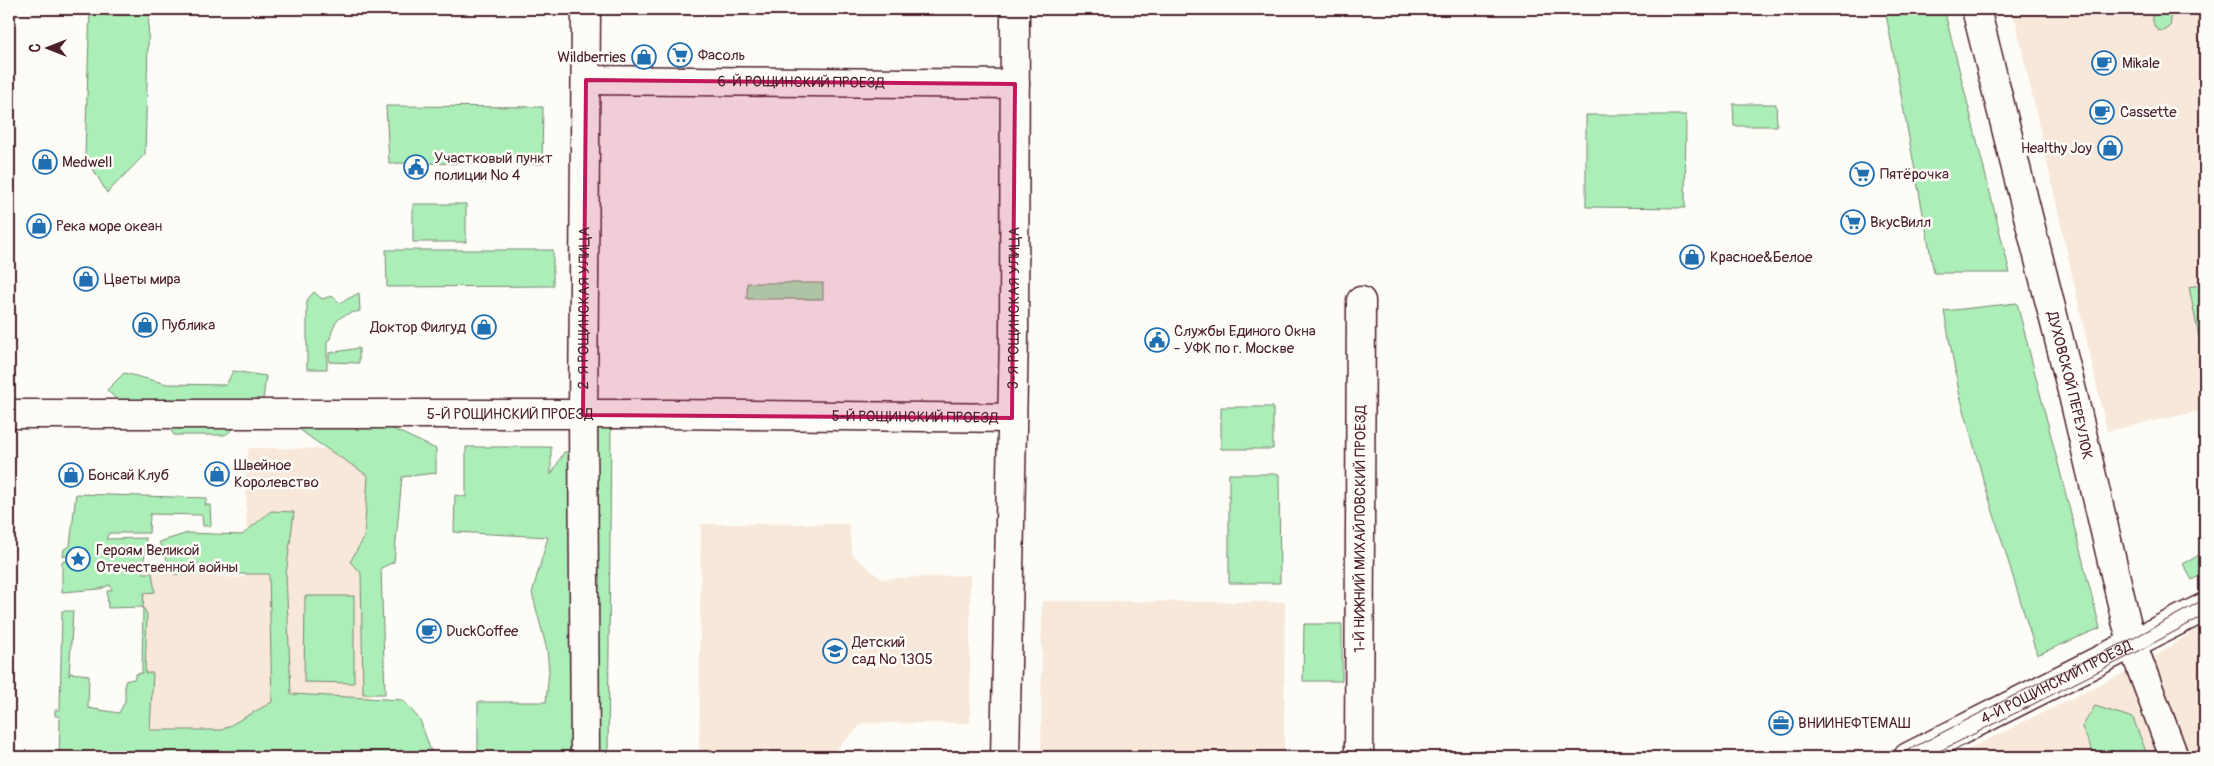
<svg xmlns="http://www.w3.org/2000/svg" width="2214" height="766" viewBox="0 0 2214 766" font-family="Pangolin,sans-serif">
<rect width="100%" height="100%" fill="#fdfcf7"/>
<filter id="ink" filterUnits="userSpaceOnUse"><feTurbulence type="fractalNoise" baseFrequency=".02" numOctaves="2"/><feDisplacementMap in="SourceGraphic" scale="10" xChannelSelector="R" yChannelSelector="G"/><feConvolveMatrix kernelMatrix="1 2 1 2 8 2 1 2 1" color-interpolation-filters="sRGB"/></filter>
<g filter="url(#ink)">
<path fill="#f7e8da" d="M 2013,9 L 2205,9 L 2205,410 L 2107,431 Z
M 249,448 L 391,449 L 369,554 L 370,718 L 141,757 L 147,615 L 143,607 L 145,571 L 240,578 L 247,575 L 246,463 Z
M 701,524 L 849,524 L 852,554 L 881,579 L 970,575 L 970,723 L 863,723 L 828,757 L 699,757 Z
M 1042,601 L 1285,602 L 1284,757 L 1041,757 Z
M 2205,623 L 2205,757 L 1952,757 L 2150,660 Z"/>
<path fill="#abeeb8" stroke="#7a8672" d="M 90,9 L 149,9 L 145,154 L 107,193 L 85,155 Z
M 1907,9 L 1944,9 L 2010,273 L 1934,273 L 1886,14 Z
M 2150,9 L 2169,9 L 2171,20 L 2170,27 L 2164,31 L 2157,30 L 2154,25 Z
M 1733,104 L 1776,104 L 1777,126 L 1734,126 Z
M 386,106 L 543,107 L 542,164 L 389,163 Z
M 1586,115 L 1686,115 L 1685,208 L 1586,207 Z
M 413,204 L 466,204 L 466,242 L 413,242 Z
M 386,250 L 553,250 L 553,286 L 387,287 Z
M 747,283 L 823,283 L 823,299 L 747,299 Z
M 2205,284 L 2205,362 L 2204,362 L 2189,287 Z
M 314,292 L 322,299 L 332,296 L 340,303 L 359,293 L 360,311 C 340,315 335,318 330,339 L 327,341 L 327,369 L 307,369 L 307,300 Z
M 2017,303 L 2100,628 L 2037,655 L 1983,479 L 1959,392 L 1944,311 Z
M 359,348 L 359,363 L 329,362 L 329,353 Z
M 233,371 L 266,376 L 262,408 L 225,435 L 174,435 L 165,421 L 125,408 L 107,390 L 124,373 L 167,384 L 226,385 Z
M 1221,407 L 1273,407 L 1273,449 L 1221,449 Z
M 374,420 L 436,449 L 436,473 L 402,477 L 394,562 L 381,568 L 385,694 L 363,694 L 361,573 L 350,562 L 364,538 L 368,476 C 342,457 314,443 291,422 Z
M 611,425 L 608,757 L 592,757 L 590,431 Z
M 466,447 L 551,447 L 551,475 L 564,452 L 577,452 L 577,757 L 478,757 L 478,702 L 546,702 L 549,671 L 547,650 L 532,593 L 548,537 L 454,532 L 455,495 L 466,497 Z
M 1229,474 L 1279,474 L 1280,583 L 1229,583 Z
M 76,494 L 207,498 L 205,505 L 210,505 L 211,526 L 203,526 L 202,515 L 150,514 L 149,533 L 109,533 L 106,539 L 146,538 L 143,573 L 152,573 L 155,592 L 144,593 L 143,607 L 147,614 L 145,673 L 153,673 L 150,730 L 222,730 L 272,702 L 269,574 L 174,574 L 159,542 L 188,533 L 242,535 L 271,511 L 294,512 L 286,574 L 291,694 L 403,700 L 420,720 L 433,757 L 59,757 L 60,716 L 55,716 L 55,710 L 60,710 L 62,611 L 73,611 L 69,676 L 70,673 L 89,675 L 88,708 L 119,713 L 125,701 L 125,681 L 134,679 L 136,674 L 142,673 L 143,607 L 108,608 L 107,591 L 112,590 L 110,585 L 100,589 L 62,592 L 62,561 L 68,561 L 69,556 L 63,556 L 64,549 L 70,546 Z
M 2205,552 L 2205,573 L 2192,580 L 2183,564 Z
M 305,596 L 354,596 L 354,683 L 304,682 Z
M 1304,624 L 1342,624 L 1342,681 L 1303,681 Z
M 2095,706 L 2133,718 L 2148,757 L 2095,757 L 2082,727 Z"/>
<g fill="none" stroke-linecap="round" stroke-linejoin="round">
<g stroke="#4a1f2b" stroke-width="31">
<g id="minor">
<path id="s1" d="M 1976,9 L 2073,395 L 2126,621 L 2137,657 L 2174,757"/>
<path id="s2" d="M 586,80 L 1015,84"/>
<path id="s3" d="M 9,414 L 671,414 L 1012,418"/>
<path id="s4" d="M 585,757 L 583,415 L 586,9"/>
<path id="s5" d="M 1005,757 L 1014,335 L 1015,9"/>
<path id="s6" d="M 1359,757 L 1361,301"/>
<path id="s7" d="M 1908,757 L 2205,607"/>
</g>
</g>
<use href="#minor" stroke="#fdfcf7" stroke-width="28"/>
<path stroke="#4a1f2b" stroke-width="1" d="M 1895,757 L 2044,680 L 2132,639 L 2205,599
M 1928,757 L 2139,651 L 2205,615"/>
</g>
</g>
<path fill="#c2185b" fill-opacity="0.2" stroke="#c2185b" stroke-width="4" stroke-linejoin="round" d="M 586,80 L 1015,84 L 1012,418 L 583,415 Z"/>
<defs>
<g id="supermarket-ring" transform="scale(1.25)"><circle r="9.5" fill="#fdfcf7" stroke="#1f6fb2" stroke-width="1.5"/><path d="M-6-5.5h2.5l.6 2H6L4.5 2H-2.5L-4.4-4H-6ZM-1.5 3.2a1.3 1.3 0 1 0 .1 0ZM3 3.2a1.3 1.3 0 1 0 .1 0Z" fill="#1f6fb2"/></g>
<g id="shop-ring" transform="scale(1.25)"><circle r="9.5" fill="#fdfcf7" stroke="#1f6fb2" stroke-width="1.5"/><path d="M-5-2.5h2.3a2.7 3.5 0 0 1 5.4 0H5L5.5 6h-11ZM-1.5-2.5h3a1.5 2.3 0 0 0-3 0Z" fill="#1f6fb2"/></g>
<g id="cafe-ring" transform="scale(1.25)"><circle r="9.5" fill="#fdfcf7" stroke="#1f6fb2" stroke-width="1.5"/><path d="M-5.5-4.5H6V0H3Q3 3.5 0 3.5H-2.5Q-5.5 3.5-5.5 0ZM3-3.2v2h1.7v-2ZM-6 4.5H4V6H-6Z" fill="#1f6fb2"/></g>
<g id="civic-ring" transform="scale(1.25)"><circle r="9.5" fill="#fdfcf7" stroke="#1f6fb2" stroke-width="1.5"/><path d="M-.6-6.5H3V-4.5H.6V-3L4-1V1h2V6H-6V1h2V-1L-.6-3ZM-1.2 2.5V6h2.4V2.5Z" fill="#1f6fb2"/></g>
<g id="sight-ring" transform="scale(1.25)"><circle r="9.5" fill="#fdfcf7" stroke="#1f6fb2" stroke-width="1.5"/><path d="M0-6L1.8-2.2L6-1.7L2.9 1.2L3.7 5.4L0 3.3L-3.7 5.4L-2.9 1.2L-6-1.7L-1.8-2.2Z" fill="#1f6fb2"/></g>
<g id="school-ring" transform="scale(1.25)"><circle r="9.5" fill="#fdfcf7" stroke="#1f6fb2" stroke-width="1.5"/><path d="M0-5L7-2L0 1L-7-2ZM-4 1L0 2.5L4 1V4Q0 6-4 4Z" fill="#1f6fb2"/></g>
<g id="office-ring" transform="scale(1.25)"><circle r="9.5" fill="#fdfcf7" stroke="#1f6fb2" stroke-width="1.5"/><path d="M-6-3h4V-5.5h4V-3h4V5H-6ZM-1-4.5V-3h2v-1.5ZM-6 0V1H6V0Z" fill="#1f6fb2"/></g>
</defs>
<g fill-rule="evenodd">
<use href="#supermarket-ring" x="680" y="55"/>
<use href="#shop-ring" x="644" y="57"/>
<use href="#cafe-ring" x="2104" y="63"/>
<use href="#cafe-ring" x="2102" y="112"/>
<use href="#shop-ring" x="2110" y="148"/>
<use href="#shop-ring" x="45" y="162"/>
<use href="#civic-ring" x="416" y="167"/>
<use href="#supermarket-ring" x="1862" y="174"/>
<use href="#supermarket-ring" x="1853" y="222"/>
<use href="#shop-ring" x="39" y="226"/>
<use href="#shop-ring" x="1692" y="257"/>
<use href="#shop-ring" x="86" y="279"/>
<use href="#shop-ring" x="145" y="325"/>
<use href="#shop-ring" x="484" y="327"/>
<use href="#civic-ring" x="1157" y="340"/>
<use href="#shop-ring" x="217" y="474"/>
<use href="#shop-ring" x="71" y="475"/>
<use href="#sight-ring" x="78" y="559"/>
<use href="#cafe-ring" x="429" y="631"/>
<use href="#school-ring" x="835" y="651"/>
<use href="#office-ring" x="1781" y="723"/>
</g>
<g text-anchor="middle" stroke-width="5" stroke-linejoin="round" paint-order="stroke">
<g font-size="15" fill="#4a1f2b" stroke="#fdfcf7" text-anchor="start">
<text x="698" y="60">Фасоль</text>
<text x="626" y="62" text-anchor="end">Wildberries</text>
<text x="2122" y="68">Mikale</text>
<text x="2120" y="117">Cassette</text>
<text x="2092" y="153" text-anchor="end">Healthy Joy</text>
<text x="434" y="163">Участковый пункт<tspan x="434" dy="17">полиции № 4</tspan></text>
<text x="62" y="167">Medwell</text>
<text x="1880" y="179">Пятёрочка</text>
<text x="1870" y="227">ВкусВилл</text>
<text x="56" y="231">Река море океан</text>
<text x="1710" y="262">Красное&amp;Белое</text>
<text x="104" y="284">Цветы мира</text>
<text x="162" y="330">Публика</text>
<text x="466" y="332" text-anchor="end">Доктор Филгуд</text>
<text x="1174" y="336">Службы Единого Окна<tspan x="1174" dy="17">- УФК по г. Москве</tspan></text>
<text x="234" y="470">Швейное<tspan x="234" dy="17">Королевство</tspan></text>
<text x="88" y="480">Бонсай Клуб</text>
<text x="96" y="555">Героям Великой<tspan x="96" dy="17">Отечественной войны</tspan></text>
<text x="446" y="636">DuckCoffee</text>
<text x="852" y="647">Детский<tspan x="852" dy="17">сад № 1305</tspan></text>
<text x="1798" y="728">ВНИИНЕФТЕМАШ</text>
</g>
<g font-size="15" fill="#4a1f2b" stroke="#fdfcf7">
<text dy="5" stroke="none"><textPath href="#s2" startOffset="215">6-Й РОЩИНСКИЙ ПРОЕЗД</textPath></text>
<text dy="5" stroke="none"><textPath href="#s4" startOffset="449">2-Я РОЩИНСКАЯ УЛИЦА</textPath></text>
<text dy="5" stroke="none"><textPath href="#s5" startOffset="449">3-Я РОЩИНСКАЯ УЛИЦА</textPath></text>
<text dy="5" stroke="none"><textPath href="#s1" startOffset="388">ДУХОВСКОЙ ПЕРЕУЛОК</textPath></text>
<text dy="5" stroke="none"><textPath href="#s3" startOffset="501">5-Й РОЩИНСКИЙ ПРОЕЗД</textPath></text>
<text dy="5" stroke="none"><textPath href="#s3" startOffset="906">5-Й РОЩИНСКИЙ ПРОЕЗД</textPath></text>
<text dy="5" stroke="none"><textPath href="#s6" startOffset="228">1-Й НИЖНИЙ МИХАЙЛОВСКИЙ ПРОЕЗД</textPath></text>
<text dy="5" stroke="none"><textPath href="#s7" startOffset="166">4-Й РОЩИНСКИЙ ПРОЕЗД</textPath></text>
</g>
</g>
<rect width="2214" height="766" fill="none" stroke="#fdfcf7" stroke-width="30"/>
<rect x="15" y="15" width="2184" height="736" fill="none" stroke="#4a1f2b" stroke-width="2" filter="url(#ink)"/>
<g transform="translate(48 48) rotate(270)" stroke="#fdfcf7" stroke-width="4" paint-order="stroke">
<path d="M0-4L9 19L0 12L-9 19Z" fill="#4a1f2b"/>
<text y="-8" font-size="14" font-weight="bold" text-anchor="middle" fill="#4a1f2b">С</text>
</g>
</svg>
